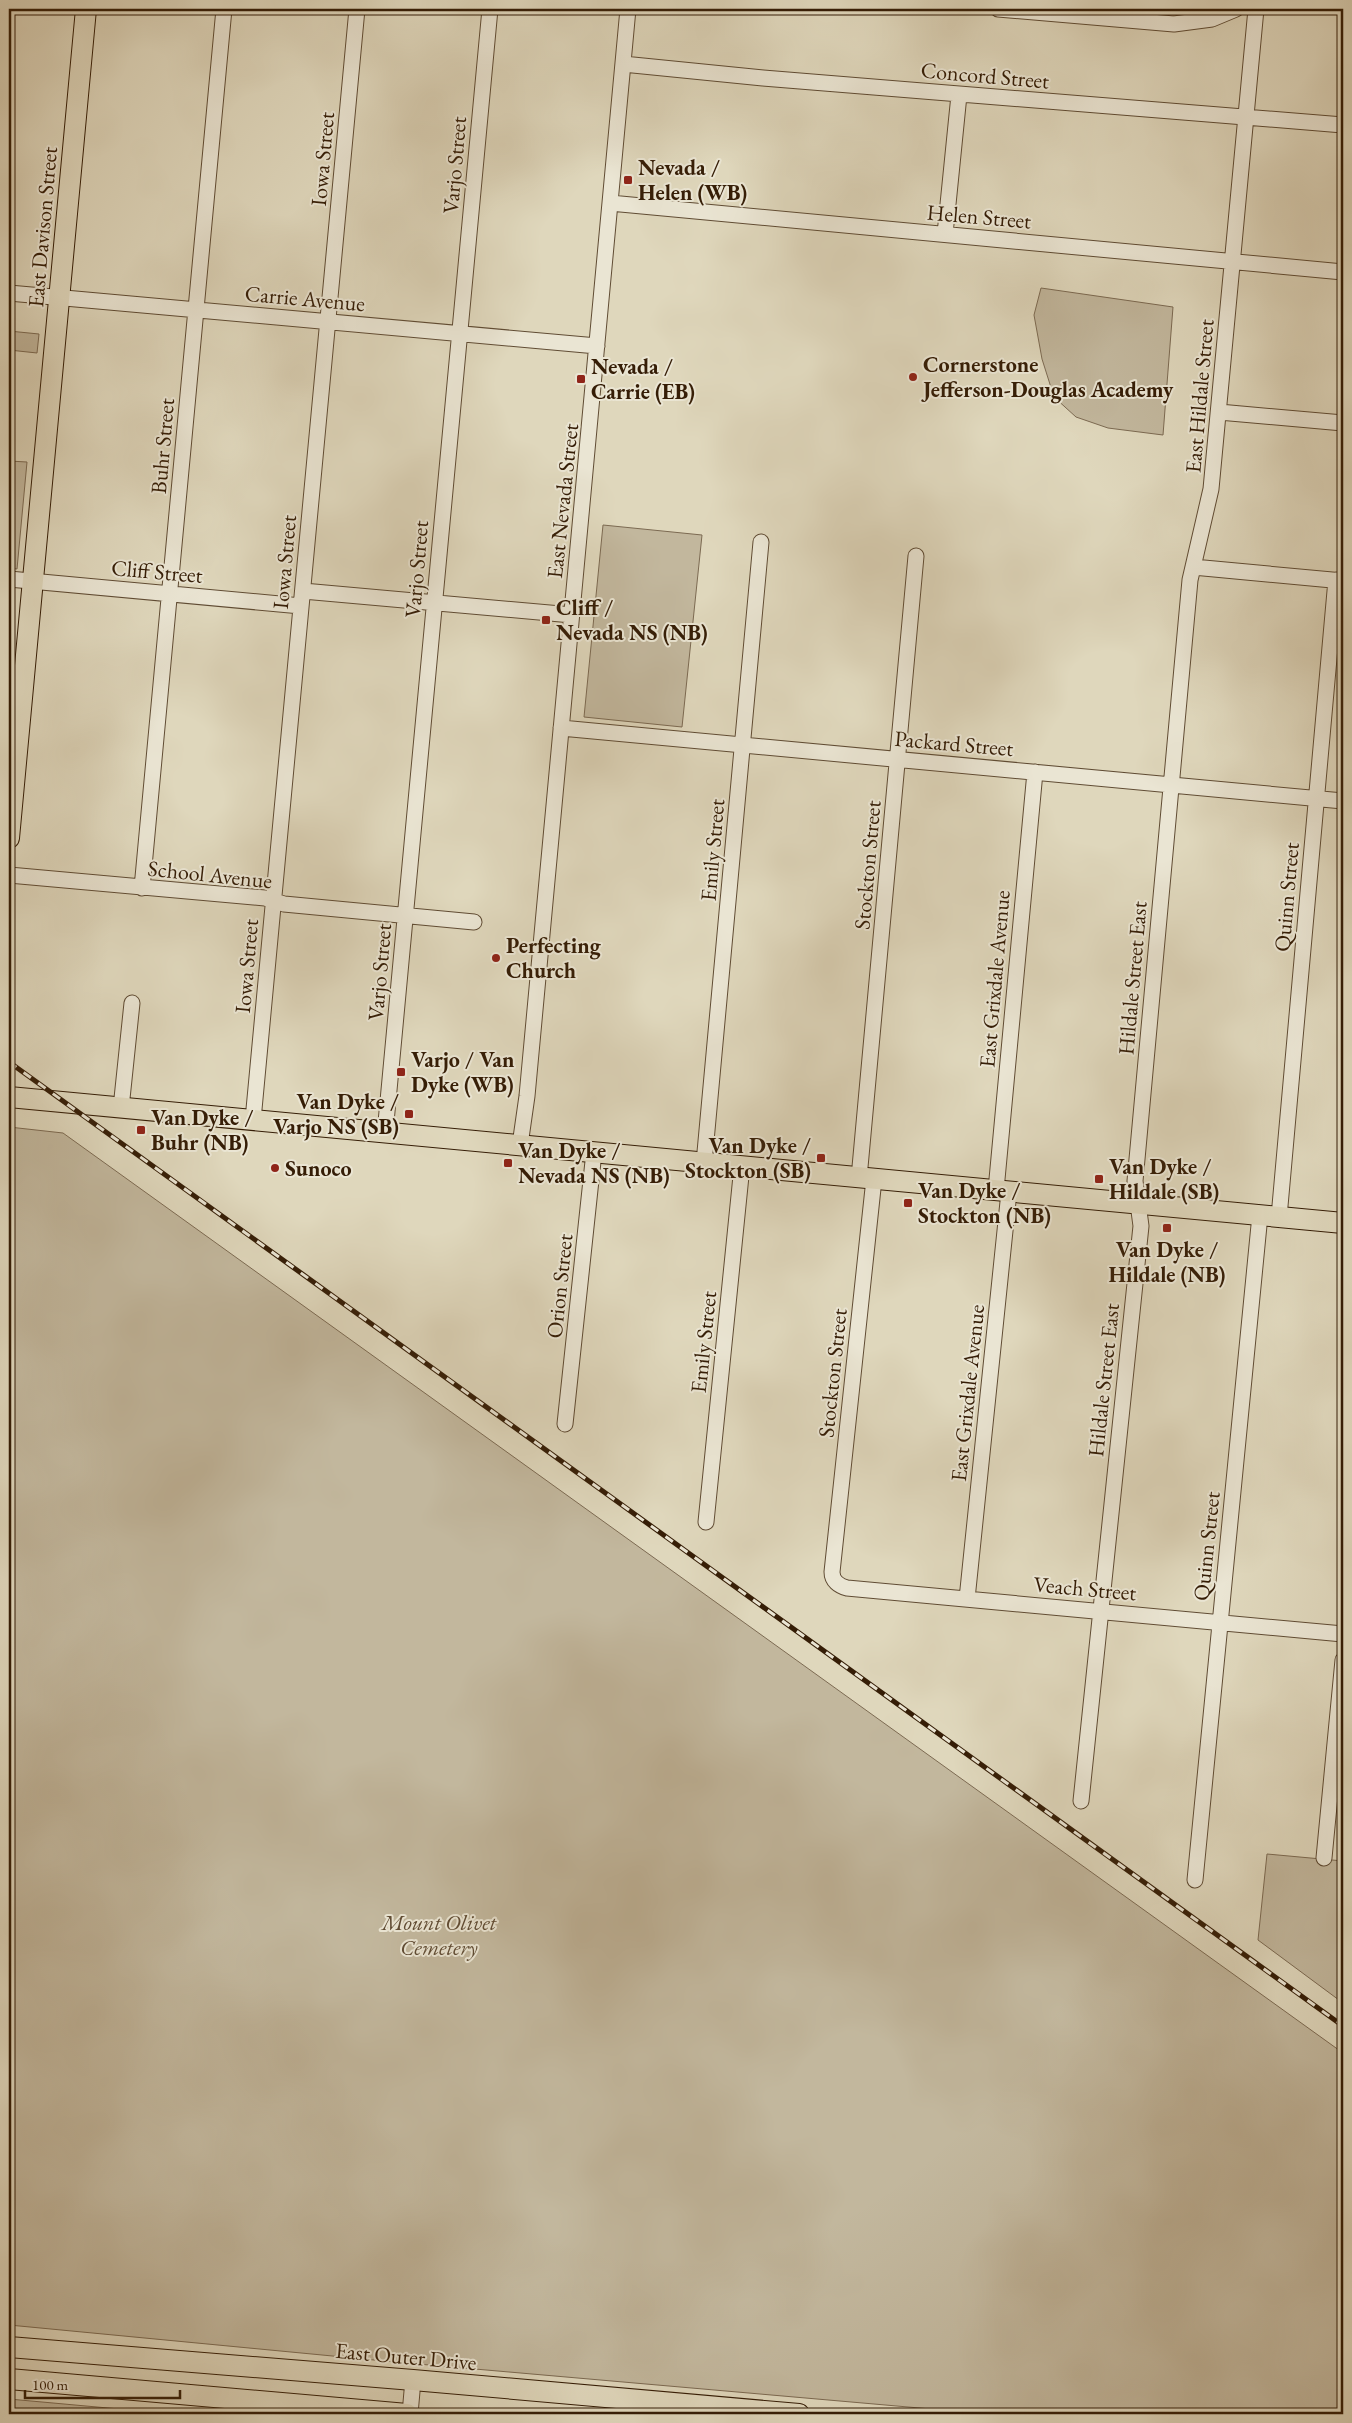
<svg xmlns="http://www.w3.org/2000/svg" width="1352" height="2423" viewBox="0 0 1352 2423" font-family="'EB Garamond',serif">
<rect width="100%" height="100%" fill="#dfd7bc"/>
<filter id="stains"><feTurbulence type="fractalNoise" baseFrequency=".004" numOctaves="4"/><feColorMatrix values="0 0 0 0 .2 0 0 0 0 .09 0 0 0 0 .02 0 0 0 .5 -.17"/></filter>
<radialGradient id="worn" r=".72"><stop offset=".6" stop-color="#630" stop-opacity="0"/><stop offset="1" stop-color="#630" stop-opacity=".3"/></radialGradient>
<path fill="#c2b79d" stroke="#7c6a52" d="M 1041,288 L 1173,307 L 1163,435 L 1108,428 L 1076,417 L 1054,397 L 1042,359 L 1034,315 Z
M 9,331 L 39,334 L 37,353 L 9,350 Z
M 9,461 L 27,462 L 17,569 L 9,568 Z
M 603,525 L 702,535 L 682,727 L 584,717 Z
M 9,1127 L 63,1133 L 1343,2053 L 1343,2414 L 988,2414 L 395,2362 L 9,2325 Z
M 1267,1854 L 1343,1861 L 1343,2003 L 1258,1940 Z
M 9,2399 L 174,2414 L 9,2414 Z"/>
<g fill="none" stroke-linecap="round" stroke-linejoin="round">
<g stroke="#604c34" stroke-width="17">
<path id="minor" d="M 998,9 L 1174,24 L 1212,19 L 1236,9
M 623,64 L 763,78 L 1343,125
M 610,203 L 1343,272
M 945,234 L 959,95
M 9,293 L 597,346
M 1219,412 L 1343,423
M 1193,567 L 1343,581
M 9,579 L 301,606
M 303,591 L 572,615
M 561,728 L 1343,801
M 9,875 L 265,898 L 284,904 L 474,922
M 142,888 L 224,9
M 121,1108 L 132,1003
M 253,1120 L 357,9
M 385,1133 L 490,9
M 520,1145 L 527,1096 L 628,9
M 704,1163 L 761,542
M 859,1178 L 916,556
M 874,1179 L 832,1572 C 832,1581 839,1586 847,1588 L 1343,1634
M 996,1190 L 1035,772
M 1279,1217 L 1336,580
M 565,1424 L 594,1152
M 706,1522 L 742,1166
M 967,1599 L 1009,1192
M 1081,1801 L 1141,1226 L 1135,1181 L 1190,580 L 1211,489 L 1256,9
M 1324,1858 L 1343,1660
M 1195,1880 L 1260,1215
M 410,2414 L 413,2380"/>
</g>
<g stroke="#351d06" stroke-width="22">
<path id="major" d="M 9,838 L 86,9
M 9,1097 L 1343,1223
M 9,2347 L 413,2380 L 799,2414
M 9,2379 L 407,2414"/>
</g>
<use href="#minor" stroke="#eae5d3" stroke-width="15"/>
<use href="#major" stroke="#dfd7bc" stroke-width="20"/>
<g stroke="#351d06" stroke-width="5">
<path id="rail" d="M 9,1062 L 1343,2026"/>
</g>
<use href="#rail" stroke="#eae5d3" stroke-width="3" stroke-dasharray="9" stroke-linecap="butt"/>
</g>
<g fill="#8f2418" stroke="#eae5d3" stroke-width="2">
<rect x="623" y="175" width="10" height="10" rx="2.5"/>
<circle cx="913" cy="377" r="5"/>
<rect x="576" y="374" width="10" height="10" rx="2.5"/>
<rect x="541" y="615" width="10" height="10" rx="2.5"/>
<circle cx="496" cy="958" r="5"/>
<rect x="396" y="1067" width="10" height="10" rx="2.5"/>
<rect x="404" y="1109" width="10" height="10" rx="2.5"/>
<rect x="136" y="1125" width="10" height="10" rx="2.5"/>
<rect x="816" y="1153" width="10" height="10" rx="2.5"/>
<rect x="503" y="1158" width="10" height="10" rx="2.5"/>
<circle cx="275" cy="1168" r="5"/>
<rect x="1094" y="1174" width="10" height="10" rx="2.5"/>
<rect x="903" y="1198" width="10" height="10" rx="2.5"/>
<rect x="1162" y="1223" width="10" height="10" rx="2.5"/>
</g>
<g text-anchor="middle" stroke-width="4" stroke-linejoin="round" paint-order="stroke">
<g font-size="22" fill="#351d06" stroke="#eae5d3">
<text transform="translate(985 75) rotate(5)" y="8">Concord Street</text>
<text transform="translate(322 159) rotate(-85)" y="8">Iowa Street</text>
<text transform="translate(454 165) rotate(-85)" y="8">Varjo Street</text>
<text transform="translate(979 216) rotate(5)" y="8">Helen Street</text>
<text transform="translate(42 227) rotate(-85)" y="8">East Davison Street</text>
<text transform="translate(305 298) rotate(5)" y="8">Carrie Avenue</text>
<text transform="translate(1199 396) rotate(-85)" y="8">East Hildale Street</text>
<text transform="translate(162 446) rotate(-85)" y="8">Buhr Street</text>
<text transform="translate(562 501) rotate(-84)" y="8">East Nevada Street</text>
<text transform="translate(284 562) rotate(-85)" y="8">Iowa Street</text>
<text transform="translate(416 569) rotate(-85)" y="8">Varjo Street</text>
<text transform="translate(157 571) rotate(5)" y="8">Cliff Street</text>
<text transform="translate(954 743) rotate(5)" y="8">Packard Street</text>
<text transform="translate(712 850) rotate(-85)" y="8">Emily Street</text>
<text transform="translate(867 865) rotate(-85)" y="8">Stockton Street</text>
<text transform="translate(210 874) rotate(6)" y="8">School Avenue</text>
<text transform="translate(1286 897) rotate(-85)" y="8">Quinn Street</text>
<text transform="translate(246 966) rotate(-85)" y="8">Iowa Street</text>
<text transform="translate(379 972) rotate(-85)" y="8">Varjo Street</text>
<text transform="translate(1132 978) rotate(-85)" y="8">Hildale Street East</text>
<text transform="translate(994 979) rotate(-85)" y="8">East Grixdale Avenue</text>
<text transform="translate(559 1286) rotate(-84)" y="8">Orion Street</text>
<text transform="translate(703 1342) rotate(-84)" y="8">Emily Street</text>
<text transform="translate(832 1373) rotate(-84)" y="8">Stockton Street</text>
<text transform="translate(1103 1380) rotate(-84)" y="8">Hildale Street East</text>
<text transform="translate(967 1393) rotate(-84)" y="8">East Grixdale Avenue</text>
<text transform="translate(1206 1546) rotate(-84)" y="8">Quinn Street</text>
<text transform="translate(1085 1588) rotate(5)" y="8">Veach Street</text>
<text transform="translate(406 2356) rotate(5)" y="8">East Outer Drive</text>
</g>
<g font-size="22" font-weight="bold" fill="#351d06" stroke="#eae5d3" text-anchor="start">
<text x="638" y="175">Nevada /<tspan x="638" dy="25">Helen (WB)</tspan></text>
<text x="923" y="372">Cornerstone<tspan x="923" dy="25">Jefferson-Douglas Academy</tspan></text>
<text x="591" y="374">Nevada /<tspan x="591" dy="25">Carrie (EB)</tspan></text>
<text x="556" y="615">Cliff /<tspan x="556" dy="25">Nevada NS (NB)</tspan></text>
<text x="506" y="953">Perfecting<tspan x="506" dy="25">Church</tspan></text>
<text x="411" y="1067">Varjo / Van<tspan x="411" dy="25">Dyke (WB)</tspan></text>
<text x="399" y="1109" text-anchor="end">Van Dyke /<tspan x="399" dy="25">Varjo NS (SB)</tspan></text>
<text x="151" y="1125">Van Dyke /<tspan x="151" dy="25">Buhr (NB)</tspan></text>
<text x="811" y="1153" text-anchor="end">Van Dyke /<tspan x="811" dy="25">Stockton (SB)</tspan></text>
<text x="518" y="1158">Van Dyke /<tspan x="518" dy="25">Nevada NS (NB)</tspan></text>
<text x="1109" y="1174">Van Dyke /<tspan x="1109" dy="25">Hildale (SB)</tspan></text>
<text x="285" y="1176">Sunoco</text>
<text x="918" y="1198">Van Dyke /<tspan x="918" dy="25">Stockton (NB)</tspan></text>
<text x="1167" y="1257" text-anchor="middle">Van Dyke /<tspan x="1167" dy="25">Hildale (NB)</tspan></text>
</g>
<g font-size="22" font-style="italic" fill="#5f4b33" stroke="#eae5d3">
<text x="439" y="1930">Mount Olivet<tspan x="439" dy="25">Cemetery</tspan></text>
</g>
</g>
<rect width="1352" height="2423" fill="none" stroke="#dfd7bc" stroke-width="30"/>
<rect x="10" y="10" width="1332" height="2403" fill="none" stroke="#351d06" stroke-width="2.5"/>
<rect x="15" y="15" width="1322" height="2393" fill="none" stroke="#351d06"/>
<path d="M25 2390v8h155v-8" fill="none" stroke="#351d06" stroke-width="2.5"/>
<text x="32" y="2390" font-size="15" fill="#351d06" stroke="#eae5d3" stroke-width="4" paint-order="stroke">100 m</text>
<rect width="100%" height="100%" filter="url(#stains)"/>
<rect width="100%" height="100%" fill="url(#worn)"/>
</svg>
